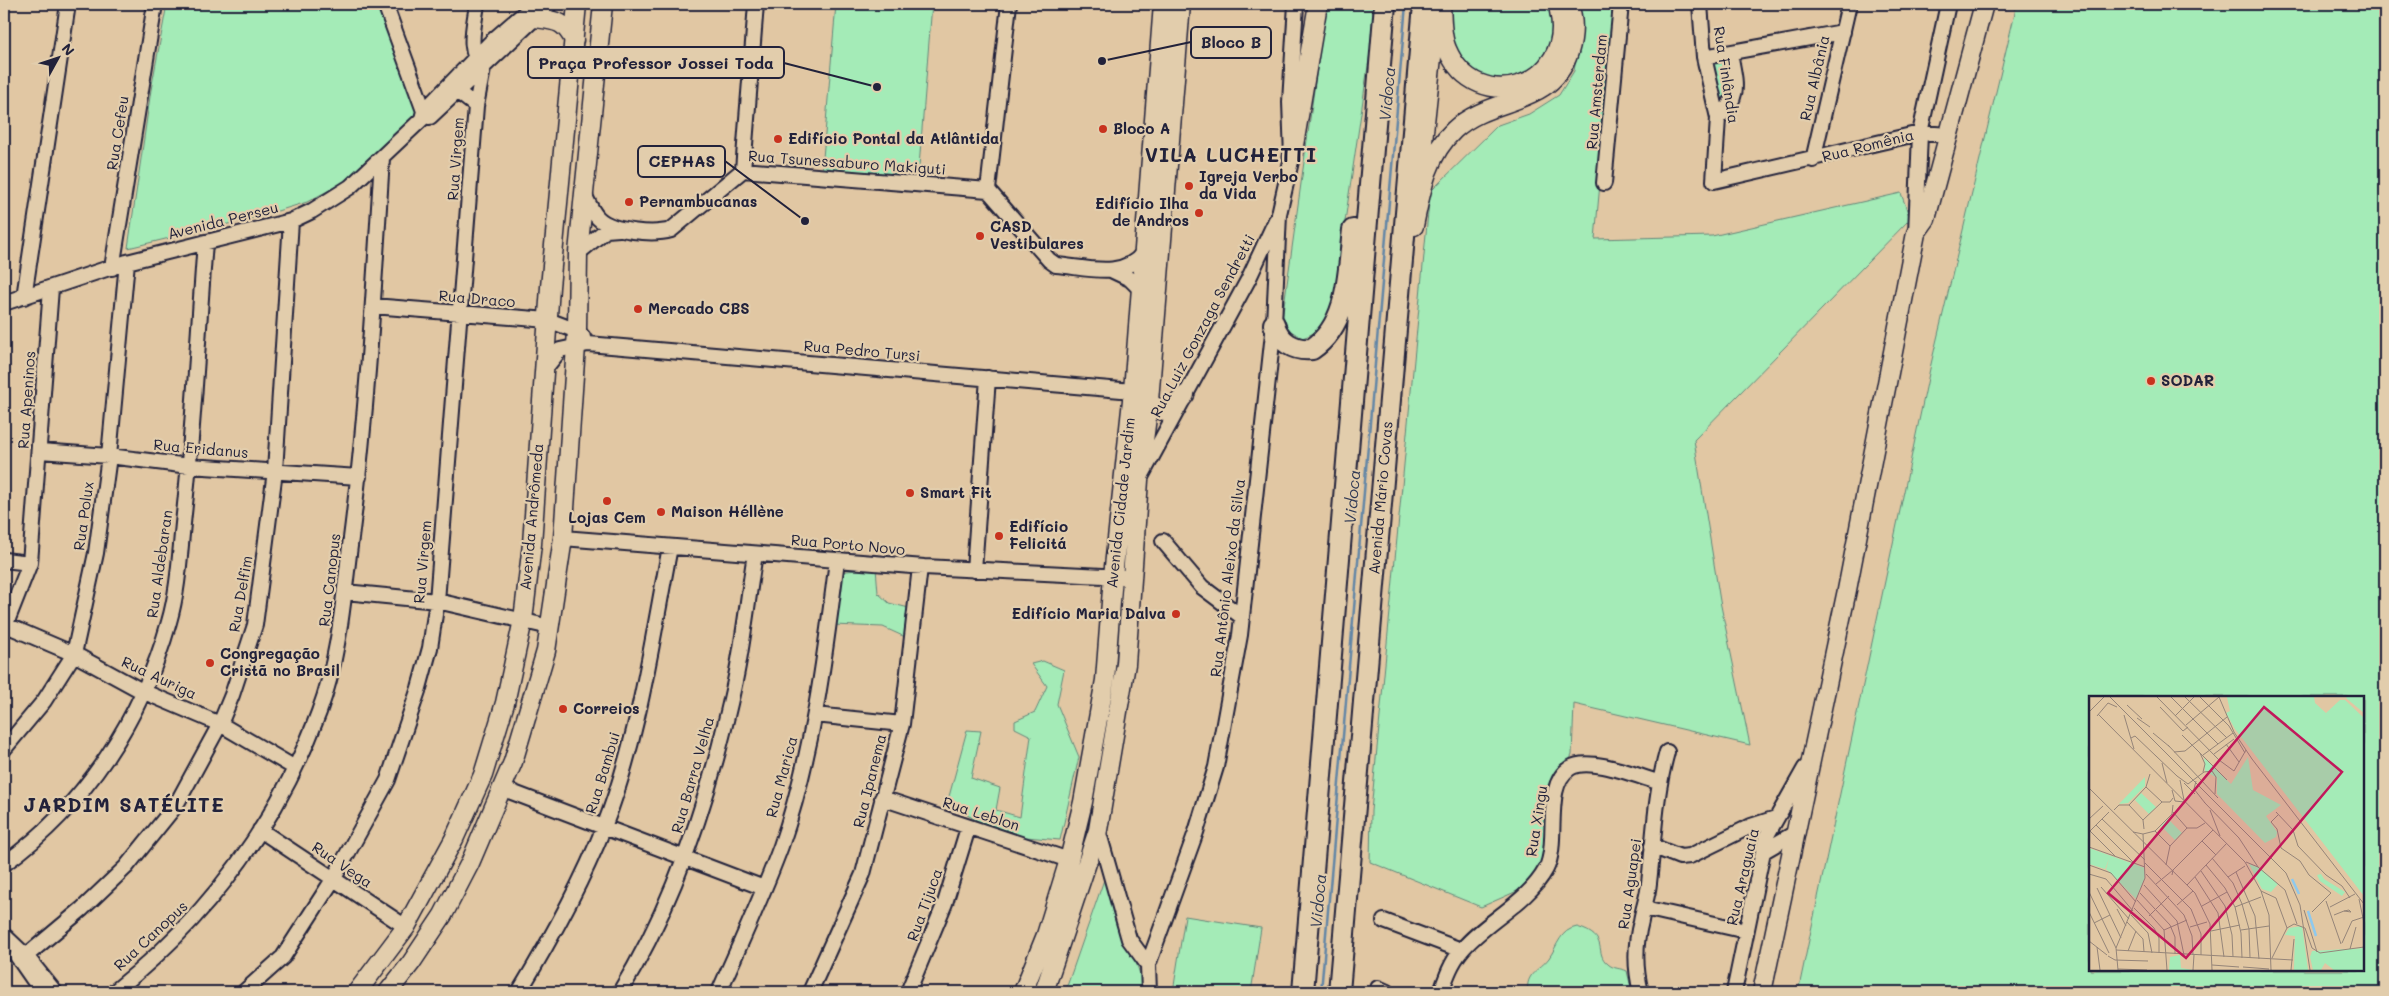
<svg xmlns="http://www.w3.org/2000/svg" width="2389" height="996" viewBox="0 0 2389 996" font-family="Mali,sans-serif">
<rect width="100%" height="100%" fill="#e1c7a3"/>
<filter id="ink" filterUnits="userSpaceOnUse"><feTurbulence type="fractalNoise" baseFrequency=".02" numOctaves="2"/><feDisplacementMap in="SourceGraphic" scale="10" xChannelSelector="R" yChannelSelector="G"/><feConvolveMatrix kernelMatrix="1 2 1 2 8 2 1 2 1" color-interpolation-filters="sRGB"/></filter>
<g filter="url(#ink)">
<path fill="#a4ebb7" stroke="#638679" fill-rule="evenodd" d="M 167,4 L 379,4 L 419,117 L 346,181 L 307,202 L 261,216 L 128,248 L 151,90 Z
M 836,4 L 932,4 L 918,179 L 822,170 Z
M 1326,4 L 1373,4 L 1372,39 L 1332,309 C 1325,325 1318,333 1302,338 L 1291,331 L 1282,320 Z
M 1449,4 L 1545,4 L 1552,15 L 1552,41 L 1547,57 L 1530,75 L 1504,83 L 1472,74 L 1455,53 L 1450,31 Z
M 1576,4 L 1616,4 L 1595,239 L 1712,236 L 1901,193 L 1910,219 L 1694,440 L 1720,601 L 1750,745 L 1574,704 L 1572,755 L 1547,806 L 1544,860 L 1524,888 L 1481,907 L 1370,862 L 1371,811 L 1430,192 L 1498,125 L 1529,114 L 1559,95 L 1574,71 L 1580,35 Z
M 2017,4 L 2385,4 L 2385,992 L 1798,992 L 1931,364 ZM 2090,697 L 2363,697 L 2363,970 L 2090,970 Z
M 1726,62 L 1731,94 L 1721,109 L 1711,65 Z
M 876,568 L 878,593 L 889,603 L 913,609 L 905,637 L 883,627 L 833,625 L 838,572 Z
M 1043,661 L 1064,670 L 1057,704 L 1079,757 L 1060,840 L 1004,835 L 947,804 L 967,730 L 981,731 L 971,778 L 1000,788 L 996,810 L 1020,817 L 1031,736 L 1015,728 L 1015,721 L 1035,712 L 1047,686 L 1031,664 Z
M 1106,874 L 1143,983 L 1143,992 L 1065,992 Z
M 1185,916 L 1261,928 L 1251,992 L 1173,992 Z
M 1577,927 C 1611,937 1593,953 1608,964 C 1613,969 1621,968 1627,971 L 1632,992 L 1528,992 C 1525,973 1540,970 1549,958 C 1558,945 1560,930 1577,927 Z"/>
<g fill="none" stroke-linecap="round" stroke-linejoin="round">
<path stroke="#6386a6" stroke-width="2.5" d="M 1321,992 L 1406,4"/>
<g stroke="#22223b" stroke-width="18">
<path id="minor" d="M 385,4 L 424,111 L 429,117
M 1700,4 L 1704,57 L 1718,118 L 1714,181 L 1920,133 L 1950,135
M 1704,57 L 1843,32
M 476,106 L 483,69 C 466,50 474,28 477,4
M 430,117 L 550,4
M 1718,118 C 1742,96 1735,82 1730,53
M 1813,160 L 1849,4
M 743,170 L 756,4
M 1604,183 L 1621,4
M 988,190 L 1009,4
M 584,194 C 588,202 592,212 598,218 C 612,232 654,235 671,230 L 743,170 L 988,190 L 1049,260 L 1056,265 C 1085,267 1123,280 1143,253
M 1916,233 L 1920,133 L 1948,4
M 578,253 L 606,230 L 619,229
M 112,268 L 155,4
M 1111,270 L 1130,279 L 1141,290
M 24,297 L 68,4
M 4,303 L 127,262 L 291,221 L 312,211 L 350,187 L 422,119 L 424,111 L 492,41 L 535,4
M 373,306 L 548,320 L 577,331 L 583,337
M 543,371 L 560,350 L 588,344 L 1133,391
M 40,451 L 109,456 L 189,466 L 359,477
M 1142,475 L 1248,280 L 1276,220
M 563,538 L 924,567 L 1123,577
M 1163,541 L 1202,587 L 1242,617
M 4,560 L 30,563
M 974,570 L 988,378
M 345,592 L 437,601 L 550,627
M 6,625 L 74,654 L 142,691 L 220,724 L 295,768
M 4,629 L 30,563 L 51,288
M 815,715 L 902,724
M 4,749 L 44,701 L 74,654 L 96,553 L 109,456 L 127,262
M 501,788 L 764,888
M 882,798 L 1069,860
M 260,830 L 406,927
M 1098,830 L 1129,939 L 1148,965 L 1149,992
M 1652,846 L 1680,857 L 1690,856 L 1751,826 L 1776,818
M 1764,851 L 1795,833
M 4,864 C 85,806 142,718 169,622 C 179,588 180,549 184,514 C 194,423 198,333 205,242
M 1644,908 L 1746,931
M 1384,921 L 1461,950
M 6,937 L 27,957 L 55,992
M 17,956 L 42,992
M 20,961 L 82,909 L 126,867 L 176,805 L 220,724 L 232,695 L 255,625 L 275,471 L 291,221
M 1148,965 L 1196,832 L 1216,767 L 1240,635 L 1274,324 L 1279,214 L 1292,157 L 1290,102 L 1296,4
M 1378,988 L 1387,992
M 114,992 C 208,917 277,825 319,712 C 339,658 343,602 350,546 C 367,417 374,288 382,158
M 244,992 L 283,957 L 334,878 L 388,780 L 419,688 L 430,648 L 437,601 L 476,106 L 458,92
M 519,992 C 551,939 581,885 604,827 C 639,738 652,640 670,547
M 620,992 C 678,897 712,789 735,681 C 744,639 748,596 755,554
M 719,992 C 740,944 763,895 781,846 C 813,754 825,656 837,560
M 810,992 L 863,874 L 902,724 L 920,567
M 908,992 L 945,903 L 968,828
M 1441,992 C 1446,978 1451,963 1461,951 C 1484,922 1527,904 1546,869 C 1560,842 1542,786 1570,768 C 1589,756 1637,776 1658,782
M 1641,992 C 1635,969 1635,944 1641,921 C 1643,908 1648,896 1649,883 C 1654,839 1655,795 1667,752
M 1734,992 L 1766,837 L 1805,768"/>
</g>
<g stroke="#22223b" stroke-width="21">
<path id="major" d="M 1441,4 C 1442,18 1441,36 1447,49 C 1477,120 1576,85 1559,11
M 535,18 C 557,21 563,20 574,40
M 1292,157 L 1318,4
M 1419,178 L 1436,20
M 1414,226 C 1421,191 1427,155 1454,130 C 1491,95 1551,108 1569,52 C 1574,36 1574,19 1569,4
M 1142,397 C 1166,413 1162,419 1185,395
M 357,992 L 406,927 L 454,839 L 483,775 L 505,703 L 523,620 L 532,544 L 550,287 L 577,4
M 388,992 L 411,963 L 443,915 L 470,863 L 513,762 L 546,651 L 563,538 L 577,331 L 578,253 L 603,4
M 1023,992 L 1046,935 L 1069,860 L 1083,802 L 1105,680 L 1113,576 L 1133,391 L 1163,4
M 1044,992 L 1098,830 L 1126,664 L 1139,480 L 1149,401 L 1181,4
M 1762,992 L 1847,590 L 1916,233 L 1926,219 L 1984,4"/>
</g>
<g stroke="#22223b" stroke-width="24">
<path id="highway" d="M 1274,324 C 1279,342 1294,351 1312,349 C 1350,323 1348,271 1353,230
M 1303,992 L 1385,4
M 1339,992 L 1424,4"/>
</g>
<use href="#minor" stroke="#e2cdac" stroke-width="14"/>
<use href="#major" stroke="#e2cdac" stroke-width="18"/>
<use href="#highway" stroke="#e2cdac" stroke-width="20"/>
</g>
</g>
<g fill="#c8321e" stroke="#e2cdac" stroke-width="2">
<circle cx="1103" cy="129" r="5"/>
<circle cx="778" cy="139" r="5"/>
<circle cx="1189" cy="186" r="5"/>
<circle cx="629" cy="202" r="5"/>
<circle cx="1199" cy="213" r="5"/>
<circle cx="980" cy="236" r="5"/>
<circle cx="638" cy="309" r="5"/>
<circle cx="2151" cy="381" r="5"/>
<circle cx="910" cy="493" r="5"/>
<circle cx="607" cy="501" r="5"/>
<circle cx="661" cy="512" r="5"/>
<circle cx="999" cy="536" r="5"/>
<circle cx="1176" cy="614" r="5"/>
<circle cx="210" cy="663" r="5"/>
<circle cx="563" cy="709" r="5"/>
</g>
<g text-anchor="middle" stroke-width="4.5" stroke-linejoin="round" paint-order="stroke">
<g font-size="15" fill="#22223b" stroke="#e2cdac">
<text transform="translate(1726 75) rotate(81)" y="5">Rua Finlândia</text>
<text transform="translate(1815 78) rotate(-77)" y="5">Rua Albânia</text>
<text transform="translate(1597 92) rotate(-85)" y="5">Rua Amsterdam</text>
<text transform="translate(118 133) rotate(-81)" y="5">Rua Cefeu</text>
<text transform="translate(1868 146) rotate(-14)" y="5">Rua Romênia</text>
<text transform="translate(456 159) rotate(-86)" y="5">Rua Virgem</text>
<text transform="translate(847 163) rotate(4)" y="5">Rua Tsunessaburo Makiguti</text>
<text transform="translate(223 221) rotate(-14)" y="5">Avenida Perseu</text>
<text transform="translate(477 299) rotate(5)" y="5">Rua Draco</text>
<text transform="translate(1203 326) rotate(-62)" y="5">Rua Luiz Gonzaga Sendretti</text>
<text transform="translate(862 351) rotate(5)" y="5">Rua Pedro Tursi</text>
<text transform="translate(27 400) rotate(-86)" y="5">Rua Apeninos</text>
<text transform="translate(201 449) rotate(5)" y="5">Rua Eridanus</text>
<text transform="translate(1381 498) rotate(-85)" y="5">Avenida Mário Covas</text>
<text transform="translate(1121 503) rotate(-84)" y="5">Avenida Cidade Jardim</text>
<text transform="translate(84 516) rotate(-82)" y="5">Rua Polux</text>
<text transform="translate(532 517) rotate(-85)" y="5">Avenida Andrômeda</text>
<text transform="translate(848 545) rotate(5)" y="5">Rua Porto Novo</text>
<text transform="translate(423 562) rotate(-85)" y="5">Rua Virgem</text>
<text transform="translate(160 564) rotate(-82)" y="5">Rua Aldebaran</text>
<text transform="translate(1228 578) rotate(-83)" y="5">Rua Antônio Aleixo da Silva</text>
<text transform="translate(330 580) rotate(-83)" y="5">Rua Canopus</text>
<text transform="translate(241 594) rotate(-80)" y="5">Rua Delfim</text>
<text transform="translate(159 678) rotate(25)" y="5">Rua Auriga</text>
<text transform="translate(603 773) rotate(-73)" y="5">Rua Bambui</text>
<text transform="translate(693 775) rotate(-74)" y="5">Rua Barra Velha</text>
<text transform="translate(782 777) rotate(-75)" y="5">Rua Marica</text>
<text transform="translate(870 781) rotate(-76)" y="5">Rua Ipanema</text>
<text transform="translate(981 814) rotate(18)" y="5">Rua Leblon</text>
<text transform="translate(1537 821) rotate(-81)" y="5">Rua Xingu</text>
<text transform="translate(342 865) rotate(34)" y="5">Rua Vega</text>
<text transform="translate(1743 877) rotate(-77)" y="5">Rua Araguaia</text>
<text transform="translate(1630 884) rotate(-82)" y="5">Rua Aguapei</text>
<text transform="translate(925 905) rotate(-70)" y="5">Rua Tijuca</text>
<text transform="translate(151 936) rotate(-43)" y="5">Rua Canopus</text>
</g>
<g font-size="15" font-weight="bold" fill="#22223b" stroke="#e2cdac" text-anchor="start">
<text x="1113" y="134">Bloco A</text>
<text x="788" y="144">Edifício Pontal da Atlântida</text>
<text x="1199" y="182">Igreja Verbo<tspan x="1199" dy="17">da Vida</tspan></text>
<text x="639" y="207">Pernambucanas</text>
<text x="1189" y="209" text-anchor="end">Edifício Ilha<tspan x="1189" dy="17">de Andros</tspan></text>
<text x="990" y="232">CASD<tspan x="990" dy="17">Vestibulares</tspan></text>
<text x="648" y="314">Mercado CBS</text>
<text x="2161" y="386">SODAR</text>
<text x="920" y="498">Smart Fit</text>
<text x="671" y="517">Maison Héllène</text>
<text x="607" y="523" text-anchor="middle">Lojas Cem</text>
<text x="1009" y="532">Edifício<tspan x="1009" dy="17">Felicitá</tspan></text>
<text x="1166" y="619" text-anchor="end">Edifício Maria Dalva</text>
<text x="220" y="659">Congregação<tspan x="220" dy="17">Cristã no Brasil</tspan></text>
<text x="573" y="714">Correios</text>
</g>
<g font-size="16" font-style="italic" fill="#323b56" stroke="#e2cdac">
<text transform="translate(1387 94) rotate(-85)" y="6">Vidoca</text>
<text transform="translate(1352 497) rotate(-85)" y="6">Vidoca</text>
<text transform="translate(1318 901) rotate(-85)" y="6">Vidoca</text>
</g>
<g font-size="20" font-weight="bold" letter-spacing="1" fill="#22223b" stroke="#e2cdac">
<text x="1231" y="162">VILA LUCHETTI</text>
<text x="124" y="812">JARDIM SATÉLITE</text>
</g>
</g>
<g transform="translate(2089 696)">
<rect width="275" height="275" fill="#e1c7a3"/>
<path d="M 138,1 L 225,1 L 226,7 L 237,17 L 251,4 L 256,4 L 275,22 L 275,200 L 146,33 L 137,17 L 141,15 ZM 258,1 L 275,1 L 275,17 L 257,2 ZM 159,61 L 164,94 L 192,109 L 177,120 L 188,136 L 187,141 L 176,147 L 128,98 L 128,82 L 116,75 L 115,62 L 142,88 ZM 56,81 L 56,90 L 39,107 L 30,108 ZM 52,97 L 67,111 L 60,118 L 46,104 ZM 79,123 L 93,137 L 86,144 L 72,130 ZM 0,152 L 56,172 L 56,182 L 47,203 L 17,173 L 20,163 L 16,173 L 0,168 ZM 160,168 L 171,172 L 189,188 L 182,196 L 173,193 ZM 232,178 L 235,183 L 256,196 L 253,200 L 231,185 L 228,179 ZM 213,230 L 219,274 L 205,274 L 206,240 L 196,239 L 200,232 ZM 275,252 L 275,274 L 245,274 L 236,267 L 232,274 L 224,274 L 221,261 L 223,255 ZM 91,259 L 92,272 L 104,274 L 80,274 L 81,261 Z" fill="#a4ebb7"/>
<path fill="none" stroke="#8ec9ee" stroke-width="2.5" d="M 203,183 L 210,198M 219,215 L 227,240"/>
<path fill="none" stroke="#958579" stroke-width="1" d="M 21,1 L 197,177 L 211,209 L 221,274M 68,1 L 130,64 L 145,75 L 157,54M 82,1 L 129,48M 96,1 L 138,42M 111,1 L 140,30 L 156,57M 130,1 L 145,36 L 163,63 L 275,208M 38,9 L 53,23M 71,11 L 94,35 L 99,31M 0,16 L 15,1M 9,18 L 156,166 L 172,195 L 180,219 L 182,274M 35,19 L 45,53M 8,20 L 19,7 L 28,11M 86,20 L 105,1M 48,22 L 61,31M 97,29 L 130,1M 64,37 L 81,51M 93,39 L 138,84M 42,42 L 46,40 L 88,80M 137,48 L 150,66M 79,49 L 129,102M 85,56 L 96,55 L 138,21M 111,57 L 116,68 L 114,76M 125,58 L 145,43M 114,59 L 144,37M 73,67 L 78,87M 88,80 L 99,88 L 115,76 L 123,75 L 127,81 L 126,98M 91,84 L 95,104M 107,85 L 105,93 L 116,107M 95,87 L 106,98M 57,91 L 73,106M 0,92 L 106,197 L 121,228 L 123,274M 83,94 L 86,105 L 95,106M 115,106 L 150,142 L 169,171M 40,109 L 54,124M 25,114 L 30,109 L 40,109 L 57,91 L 61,78M 121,114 L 131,140M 84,116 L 98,132M 187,116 L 204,134 L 209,150 L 237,179 L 253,190 L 261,202M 189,119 L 182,126 L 188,133 L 192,152 L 211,165 L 220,179 L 242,197 L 223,216M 0,123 L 14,110M 13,123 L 56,164M 7,129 L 44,166M 55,133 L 54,124 L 73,106 L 81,106 L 84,102M 1,135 L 26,160M 66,135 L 81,150M 0,136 L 20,116M 54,138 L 66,135 L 83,118 L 84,109M 113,145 L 127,159M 0,151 L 56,171M 123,162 L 144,187 L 153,208 L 160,233 L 161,262M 157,166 L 169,171 L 196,194 L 208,228M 56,167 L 102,213 L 112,238 L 112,259M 0,169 L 22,177 L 47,206M 77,169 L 81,150 L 98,132 L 108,132 L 116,127M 117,169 L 136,192 L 146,211 L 152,237 L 153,262M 112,175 L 136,210 L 143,239 L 144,261M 147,176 L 166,220 L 170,263M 0,178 L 17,183 L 44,215M 57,178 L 95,219 L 103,240 L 104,259M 83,179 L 84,174 L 124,134M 106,181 L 129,217 L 135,261M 139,181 L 156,170M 67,188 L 84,174M 55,189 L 88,225 L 95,259M 98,189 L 138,147M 12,191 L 40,223M 8,192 L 32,242M 172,195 L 187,202 L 198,232M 0,196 L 27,252M 51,197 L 81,229 L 86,241 L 86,258M 270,203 L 275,227M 48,204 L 75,234 L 78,274M 237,205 L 252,248M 88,209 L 104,195M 113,210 L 138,196M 146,211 L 172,201M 241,211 L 266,198M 45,212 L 65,232 L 70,242 L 70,257M 28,213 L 37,230M 215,214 L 228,256M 0,216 L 20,257M 42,219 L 59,237 L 63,257M 245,219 L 255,215 L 260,214 L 262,216 L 255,215M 60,220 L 80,200M 38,226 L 54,243 L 55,256M 5,227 L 21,219M 101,231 L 118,226M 75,234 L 98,224M 152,234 L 180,230M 122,235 L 151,229M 0,245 L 18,259M 253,247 L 263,225 L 275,221M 8,251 L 11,274M 261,253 L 267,231M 27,254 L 204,264M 39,255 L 47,235M 19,260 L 26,264 L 59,265M 183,262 L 198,232 L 205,228 L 216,232 L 223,252 L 231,257 L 275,251M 123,269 L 150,271M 154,271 L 180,273M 29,273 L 58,274M 29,274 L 27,252 L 56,182 L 54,138 L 44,136M 104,274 L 105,259M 202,274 L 205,243"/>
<path fill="#c2185b" fill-opacity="0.15" stroke="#c2185b" stroke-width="2.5" d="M 175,11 L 253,76 L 97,262 L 19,197 Z"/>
<rect width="275" height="275" fill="none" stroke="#22223b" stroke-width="2.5"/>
</g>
<path fill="none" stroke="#22223b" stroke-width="2" d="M1102 61L1191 42M877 87L784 63M805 221L725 161"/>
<g fill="#22223b" stroke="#e2cdac" stroke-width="2">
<circle cx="1102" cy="61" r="5"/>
<circle cx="877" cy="87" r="5"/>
<circle cx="805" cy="221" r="5"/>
</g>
<g fill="#e2cdac" stroke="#22223b" stroke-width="2">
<rect x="1191" y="27" width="80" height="31" rx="5"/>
<rect x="528" y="47" width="256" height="31" rx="5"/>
<rect x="638" y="146" width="87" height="31" rx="5"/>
</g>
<g font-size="16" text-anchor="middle" font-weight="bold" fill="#22223b">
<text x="1231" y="48">Bloco B</text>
<text x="656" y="69">Praça Professor Jossei Toda</text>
<text x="682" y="167">CEPHAS</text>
</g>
<rect width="2389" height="996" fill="none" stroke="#e2cdac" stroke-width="20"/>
<rect x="10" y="10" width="2369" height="976" fill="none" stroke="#22223b" stroke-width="2" filter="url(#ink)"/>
<g transform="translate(58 58) rotate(50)" stroke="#e2cdac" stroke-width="4" paint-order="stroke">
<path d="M0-4L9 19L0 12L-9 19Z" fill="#22223b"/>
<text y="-8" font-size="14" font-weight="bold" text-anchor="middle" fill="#22223b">N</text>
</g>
</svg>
